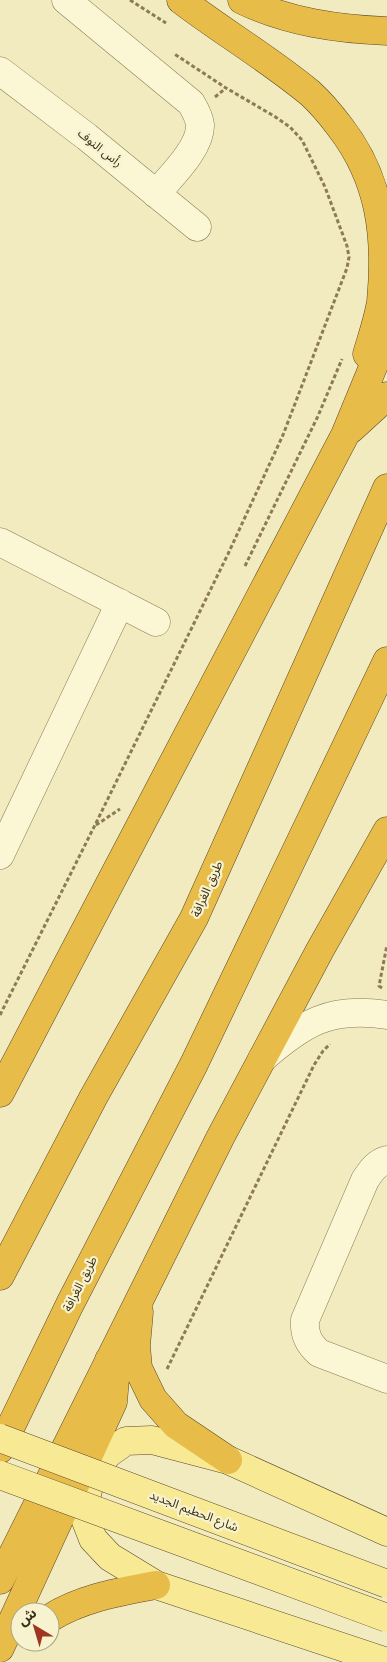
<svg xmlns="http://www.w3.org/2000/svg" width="387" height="1662" viewBox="0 0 387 1662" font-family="'Libre Baskerville','Noto Sans Arabic',serif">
<rect width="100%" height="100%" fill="#f1ebbf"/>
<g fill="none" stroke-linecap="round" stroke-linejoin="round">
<g stroke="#8c7b56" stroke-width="29">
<path id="minor" d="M 66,0 L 191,103 C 195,110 199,116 200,125 C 201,148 170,177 156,194
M 0,71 L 87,137 L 197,227
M 0,542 L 156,622
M 0,855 L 120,603
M 262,1059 C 303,1023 330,1006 387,1015
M 387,1160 C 376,1163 371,1171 365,1180 L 305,1320 C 304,1334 308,1343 319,1353 L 387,1379"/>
</g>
<g stroke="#59482b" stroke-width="29">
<path id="major" d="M 387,1532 L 228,1460 L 152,1440 L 126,1441 L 109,1453 L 97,1466 L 92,1475 L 87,1494 L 86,1521 L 93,1539 L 110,1557 L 156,1585 L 387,1662"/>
</g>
<g stroke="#59482b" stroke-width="29">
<path id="highway" d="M 181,0 C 223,32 269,59 310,93 C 321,103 331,115 340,127 C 381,180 387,237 381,302 C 378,320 372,337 367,354
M 242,0 C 288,22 337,29 387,31
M 351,429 L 387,396
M 0,1093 L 345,435 L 387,333
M 0,1276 L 93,1098 L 194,918 L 387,488
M 139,1312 L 136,1346 L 138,1368 L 153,1399 L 176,1425 L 228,1460
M 0,1449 L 70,1304 L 194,1064 L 387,661
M 0,1580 L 220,1138 L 320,950 L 387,831
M 50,1618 C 82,1598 119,1592 156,1585
M 0,1648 L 113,1402 L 115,1379 L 109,1360"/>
</g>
<path stroke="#8c7b56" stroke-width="3" stroke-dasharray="4 2.5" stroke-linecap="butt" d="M 130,0 L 166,23
M 215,97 L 226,88
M 245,566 L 318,416 L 342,359
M 96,825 L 120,809
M 382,988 L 379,986 L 387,945
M 0,1015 L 95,825 L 228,554 L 283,435 L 347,268 L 349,257 L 347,246 L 325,187 L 302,140 L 290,127 L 274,116 L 226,88 L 173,53
M 167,1369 L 314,1065 L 323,1051 L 330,1044"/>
<use href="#minor" stroke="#fbf6d3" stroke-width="28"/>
<use href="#major" stroke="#f8e994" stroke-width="28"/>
<use href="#highway" stroke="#e8bc48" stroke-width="28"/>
<g stroke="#59482b" stroke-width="29" stroke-linecap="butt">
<path id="major-bridge" d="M 0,1438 L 387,1584
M 0,1475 L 387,1618"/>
</g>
<use href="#major-bridge" stroke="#f8e994" stroke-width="28"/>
</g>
<g text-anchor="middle" stroke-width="4.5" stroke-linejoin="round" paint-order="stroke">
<g font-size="12" fill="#3a2f1c" stroke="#f8f3cf">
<text transform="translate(100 148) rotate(39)" y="4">رأس النوف</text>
<text transform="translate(207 889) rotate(-66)" y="4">طريق الغرافة</text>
<text transform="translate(80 1284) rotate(-63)" y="4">طريق الغرافة</text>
<text transform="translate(194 1511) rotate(21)" y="4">شارع الحطيم الجديد</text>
</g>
</g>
<g transform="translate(35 1627) rotate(322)"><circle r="24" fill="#f8f3cf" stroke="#aca587"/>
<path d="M0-4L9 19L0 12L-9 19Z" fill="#a03521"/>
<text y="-8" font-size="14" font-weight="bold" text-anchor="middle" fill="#3a2f1c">ش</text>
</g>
</svg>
